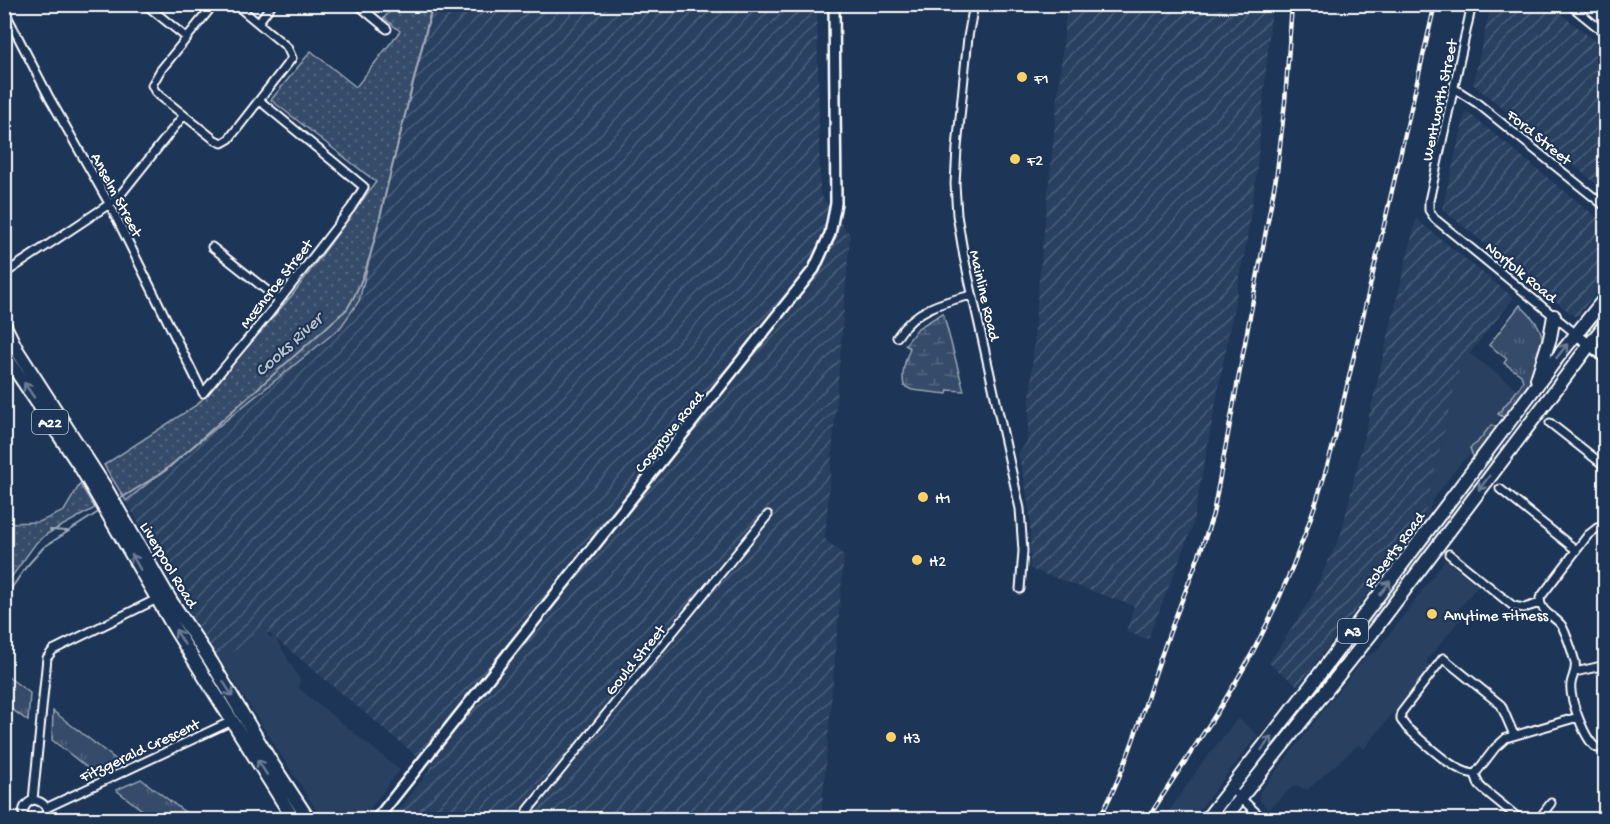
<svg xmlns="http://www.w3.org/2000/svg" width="1610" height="824" viewBox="0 0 1610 824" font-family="'Gochi Hand',sans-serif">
<defs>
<pattern id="industrial-furrows" width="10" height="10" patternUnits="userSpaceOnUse" patternTransform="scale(1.5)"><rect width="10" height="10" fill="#2a4161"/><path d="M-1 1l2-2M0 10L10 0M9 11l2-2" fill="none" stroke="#4a5e79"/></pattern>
<pattern id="grass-tufts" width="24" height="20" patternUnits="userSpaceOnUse" patternTransform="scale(1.5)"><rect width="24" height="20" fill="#364b69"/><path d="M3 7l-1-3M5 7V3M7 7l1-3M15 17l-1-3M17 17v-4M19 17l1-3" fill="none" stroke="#546680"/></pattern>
<pattern id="wetland-marsh" width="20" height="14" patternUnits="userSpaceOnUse" patternTransform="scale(1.5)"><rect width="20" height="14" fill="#364b69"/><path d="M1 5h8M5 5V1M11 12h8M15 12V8" fill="none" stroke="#546680"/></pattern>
<pattern id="park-dots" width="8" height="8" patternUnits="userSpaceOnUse" patternTransform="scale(1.5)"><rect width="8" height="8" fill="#364b69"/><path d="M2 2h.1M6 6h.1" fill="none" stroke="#546680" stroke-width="1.8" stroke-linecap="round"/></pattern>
</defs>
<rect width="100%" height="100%" fill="#1d3557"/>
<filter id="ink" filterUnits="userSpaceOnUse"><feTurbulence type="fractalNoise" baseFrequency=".0167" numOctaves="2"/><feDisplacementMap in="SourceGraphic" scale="12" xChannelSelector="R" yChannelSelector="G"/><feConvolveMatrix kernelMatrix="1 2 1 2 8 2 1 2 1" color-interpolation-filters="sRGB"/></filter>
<g filter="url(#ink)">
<path fill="#2a4161" d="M 1469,353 L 1520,391 L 1474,452 L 1462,461 L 1432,501 L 1429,512 L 1423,521 L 1460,365 Z
M 1445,560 L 1478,586 L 1457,611 L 1463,616 L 1427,660 L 1426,664 L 1430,667 L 1364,749 L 1358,745 L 1307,790 L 1295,785 L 1268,809 L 1260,801 L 1259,793 L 1366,656 L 1376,652 Z
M 261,623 L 270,638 L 274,636 L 301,681 L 298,685 L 301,690 L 400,770 L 363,817 L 365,819 L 322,819 L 214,650 Z
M 1238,718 L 1258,735 L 1192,819 L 1164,819 L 1202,763 Z"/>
<path fill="url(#industrial-furrows)" d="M 433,5 L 817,5 L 820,194 L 850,235 L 825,539 L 844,555 L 821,819 L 392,819 L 431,768 L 268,632 L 217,660 L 126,501 L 340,328 L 359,301 Z
M 1067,5 L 1272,5 L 1256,178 L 1246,244 L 1192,528 L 1148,639 L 1126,632 L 1134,606 L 1030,569 L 1030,517 L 1026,488 L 1018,454 L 1027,442 L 1037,299 Z
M 1491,5 L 1550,5 L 1605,49 L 1605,191 L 1473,84 Z
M 1466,111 L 1605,224 L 1605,281 L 1578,315 L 1574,316 L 1442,209 Z
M 1416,219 L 1514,298 L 1460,365 L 1423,521 L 1298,686 L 1269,663 L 1311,598 L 1341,534 Z"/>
<path fill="url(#grass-tufts)" stroke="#9aa5b4" stroke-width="1.5" d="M 1520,305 C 1530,316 1542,325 1542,340 L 1547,341 L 1533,378 L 1505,418 L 1498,414 C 1504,406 1520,389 1523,381 L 1521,375 L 1504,363 L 1507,359 L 1489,345 Z
M 1491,425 L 1498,427 L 1474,459 L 1470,448 L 1477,443 Z
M 1490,459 L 1493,462 L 1345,658 L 1293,722 L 1291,721 Z
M 4,674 L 30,693 L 28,721 L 5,704 Z
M 53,711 L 118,761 L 94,773 L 52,740 Z
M 141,779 L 194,819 L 154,819 L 116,790 Z"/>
<path fill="url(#wetland-marsh)" stroke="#9aa5b4" stroke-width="1.5" d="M 943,313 L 964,391 L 948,390 L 947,394 L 912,390 L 904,386 C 901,372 905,361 910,348 L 905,345 L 918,328 Z"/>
<path fill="url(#park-dots)" stroke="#9aa5b4" stroke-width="1.5" d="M 395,5 L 432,5 L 359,301 L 340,328 L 126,501 L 104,465 L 198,404 L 293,294 L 376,182 L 271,100 L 311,51 L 356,87 L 400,31 L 384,18 Z
M 80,484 L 95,508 L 47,534 L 36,543 L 5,586 L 5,523 L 39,522 L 64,511 Z"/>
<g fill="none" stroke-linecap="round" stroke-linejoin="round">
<path stroke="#a0aab8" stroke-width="2" d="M 118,500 L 165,471 L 347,309 C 370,272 378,225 388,183 C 403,123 418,64 433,4
M 50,530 L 67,531
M 4,599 L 26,567 L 44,547 L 100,511"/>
<g stroke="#fff" stroke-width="11">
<path id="street" d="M 145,4 L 187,38
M 214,4 L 160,71 L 152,85 L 155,91 L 160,96 L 215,140 L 222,143 L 229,139 L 292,58 L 287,47 L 235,4
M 357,4 L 387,29
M 974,4 L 968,37 L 957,148 L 955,184 L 957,215 L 964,257 L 1020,509 L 1023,551 L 1020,589
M 1472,4 L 1429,201 L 1429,210 L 1435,219 L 1576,334
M 1569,4 L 1606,34
M 4,10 L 49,97 L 110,205 L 203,393 L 268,315 L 351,208 L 364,187 L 260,101
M 258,23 L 272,4
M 1455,89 L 1477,103 L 1606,207
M 212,247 L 279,300
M 4,274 L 117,199 L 184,115
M 897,337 C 915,309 942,302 972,295
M 1550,423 L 1606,467
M 1500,489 L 1576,550
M 1606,525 L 1597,528 L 1588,535 L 1540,598 C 1540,613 1554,615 1562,626 C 1567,636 1572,651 1575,662 C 1577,671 1572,676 1571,684 C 1569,698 1585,741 1597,748 L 1606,747
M 1449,554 L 1513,606 L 1524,608 L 1540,603
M 1575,672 L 1606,665
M 1514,735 L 1501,705 L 1443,658 L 1401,713 L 1401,720 L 1407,728 C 1423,741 1454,773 1475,774 L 1495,748 L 1506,738 L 1578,717
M 1605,747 L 1606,760
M 1475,774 L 1479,785 L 1483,789 L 1521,820
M 1231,789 L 1264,820
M 33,800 L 47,658 L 53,650 L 157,599
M 46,808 L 234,720
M 25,820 C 21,811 24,804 33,800 C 44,801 50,809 45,820
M 520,820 L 768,515
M 1538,820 L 1551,803"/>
</g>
<g stroke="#fff" stroke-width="14">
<path id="secondary" d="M 1576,334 L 1606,358
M 376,820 L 814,269 L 830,234 L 836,203 L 834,4"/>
</g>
<g stroke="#fff" stroke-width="16">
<path id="highway" d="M 4,324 L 17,350 L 105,487 L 171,601 L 212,663 L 271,762 L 309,820
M 4,353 L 81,468 L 176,631 L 294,820
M 1537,379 L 1550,338 L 1554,316
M 1206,820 L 1309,688 L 1561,353 L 1606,297
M 1223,820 L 1372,633 L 1606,323"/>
</g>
<use href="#street" stroke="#1d3557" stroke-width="7"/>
<use href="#secondary" stroke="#1d3557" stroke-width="9"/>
<use href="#highway" stroke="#1d3557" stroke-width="12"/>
<g stroke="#fff" stroke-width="4.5">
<path id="rail" d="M 1098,820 C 1129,766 1143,706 1164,648 C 1180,603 1199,560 1213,514 L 1277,172 L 1285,102 L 1292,4
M 1147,820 C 1185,759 1229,700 1261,636 C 1293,573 1317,506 1335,438 L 1435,4"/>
</g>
<use href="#rail" stroke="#1d3557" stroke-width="2" stroke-dasharray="7" stroke-linecap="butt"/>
</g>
<defs><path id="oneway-shaft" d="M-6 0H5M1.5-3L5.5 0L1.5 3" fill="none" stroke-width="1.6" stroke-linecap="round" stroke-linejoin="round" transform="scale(1.5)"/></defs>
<g stroke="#6c7c92">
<use href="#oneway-shaft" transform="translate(1562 351) rotate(-52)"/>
<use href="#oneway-shaft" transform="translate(29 390) rotate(-124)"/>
<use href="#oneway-shaft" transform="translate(1484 483) rotate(127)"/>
<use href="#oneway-shaft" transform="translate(136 562) rotate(-120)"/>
<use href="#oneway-shaft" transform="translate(1385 588) rotate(-53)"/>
<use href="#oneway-shaft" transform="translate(180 637) rotate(-121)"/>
<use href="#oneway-shaft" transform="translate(228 689) rotate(59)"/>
<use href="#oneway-shaft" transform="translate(1267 743) rotate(-52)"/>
<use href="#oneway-shaft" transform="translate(262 767) rotate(-122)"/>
</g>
</g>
<g fill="#ffd166" stroke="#1d3557" stroke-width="2">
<circle cx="1022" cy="77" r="6"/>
<circle cx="1015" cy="159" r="6"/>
<circle cx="923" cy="497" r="6"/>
<circle cx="917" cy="560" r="6"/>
<circle cx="1432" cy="614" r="6"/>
<circle cx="891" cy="737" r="6"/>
</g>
<g text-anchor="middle" stroke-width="4.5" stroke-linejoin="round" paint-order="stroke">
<g fill="#1d3557" stroke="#bbc2cd" stroke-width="1.5">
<rect x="32" y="410" width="36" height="24" rx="4.5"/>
<rect x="1338" y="619" width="30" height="24" rx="4.5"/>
</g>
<g font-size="15" font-weight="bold" fill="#fff">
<text x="50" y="427">A22</text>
<text x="1353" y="636">A3</text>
</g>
<g font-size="16" fill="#fff" stroke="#1d3557" text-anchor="start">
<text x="1034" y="83">F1</text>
<text x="1027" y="165">F2</text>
<text x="935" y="503">H1</text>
<text x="929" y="566">H2</text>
<text x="1444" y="620">Anytime Fitness</text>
<text x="903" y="743">H3</text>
</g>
<g font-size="16" fill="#fff" stroke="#1d3557">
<text transform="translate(1438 100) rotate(-78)" y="6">Wentworth Street</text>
<text transform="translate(1540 136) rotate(39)" y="6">Ford Street</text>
<text transform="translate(118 194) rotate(62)" y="6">Anselm Street</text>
<text transform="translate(1522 271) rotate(39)" y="6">Norfolk Road</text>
<text transform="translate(275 283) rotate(-52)" y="6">McEncroe Street</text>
<text transform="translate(986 295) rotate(77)" y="6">Mainline Road</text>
<text transform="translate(668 431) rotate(-51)" y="6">Cosgrove Road</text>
<text transform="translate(1393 549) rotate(-53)" y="6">Roberts Road</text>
<text transform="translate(170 564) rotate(59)" y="6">Liverpool Road</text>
<text transform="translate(634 659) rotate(-51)" y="6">Gould Street</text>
<text transform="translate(139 749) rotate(-25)" y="6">Fitzgerald Crescent</text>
</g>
<g font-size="18" font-style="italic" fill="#b8c0ca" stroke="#1d3557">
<text transform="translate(288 344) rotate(-42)" y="6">Cooks River</text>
</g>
</g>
<rect width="1610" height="824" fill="none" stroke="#1d3557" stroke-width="24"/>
<rect x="12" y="12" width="1586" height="800" fill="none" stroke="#fff" stroke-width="2" filter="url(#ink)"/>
</svg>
